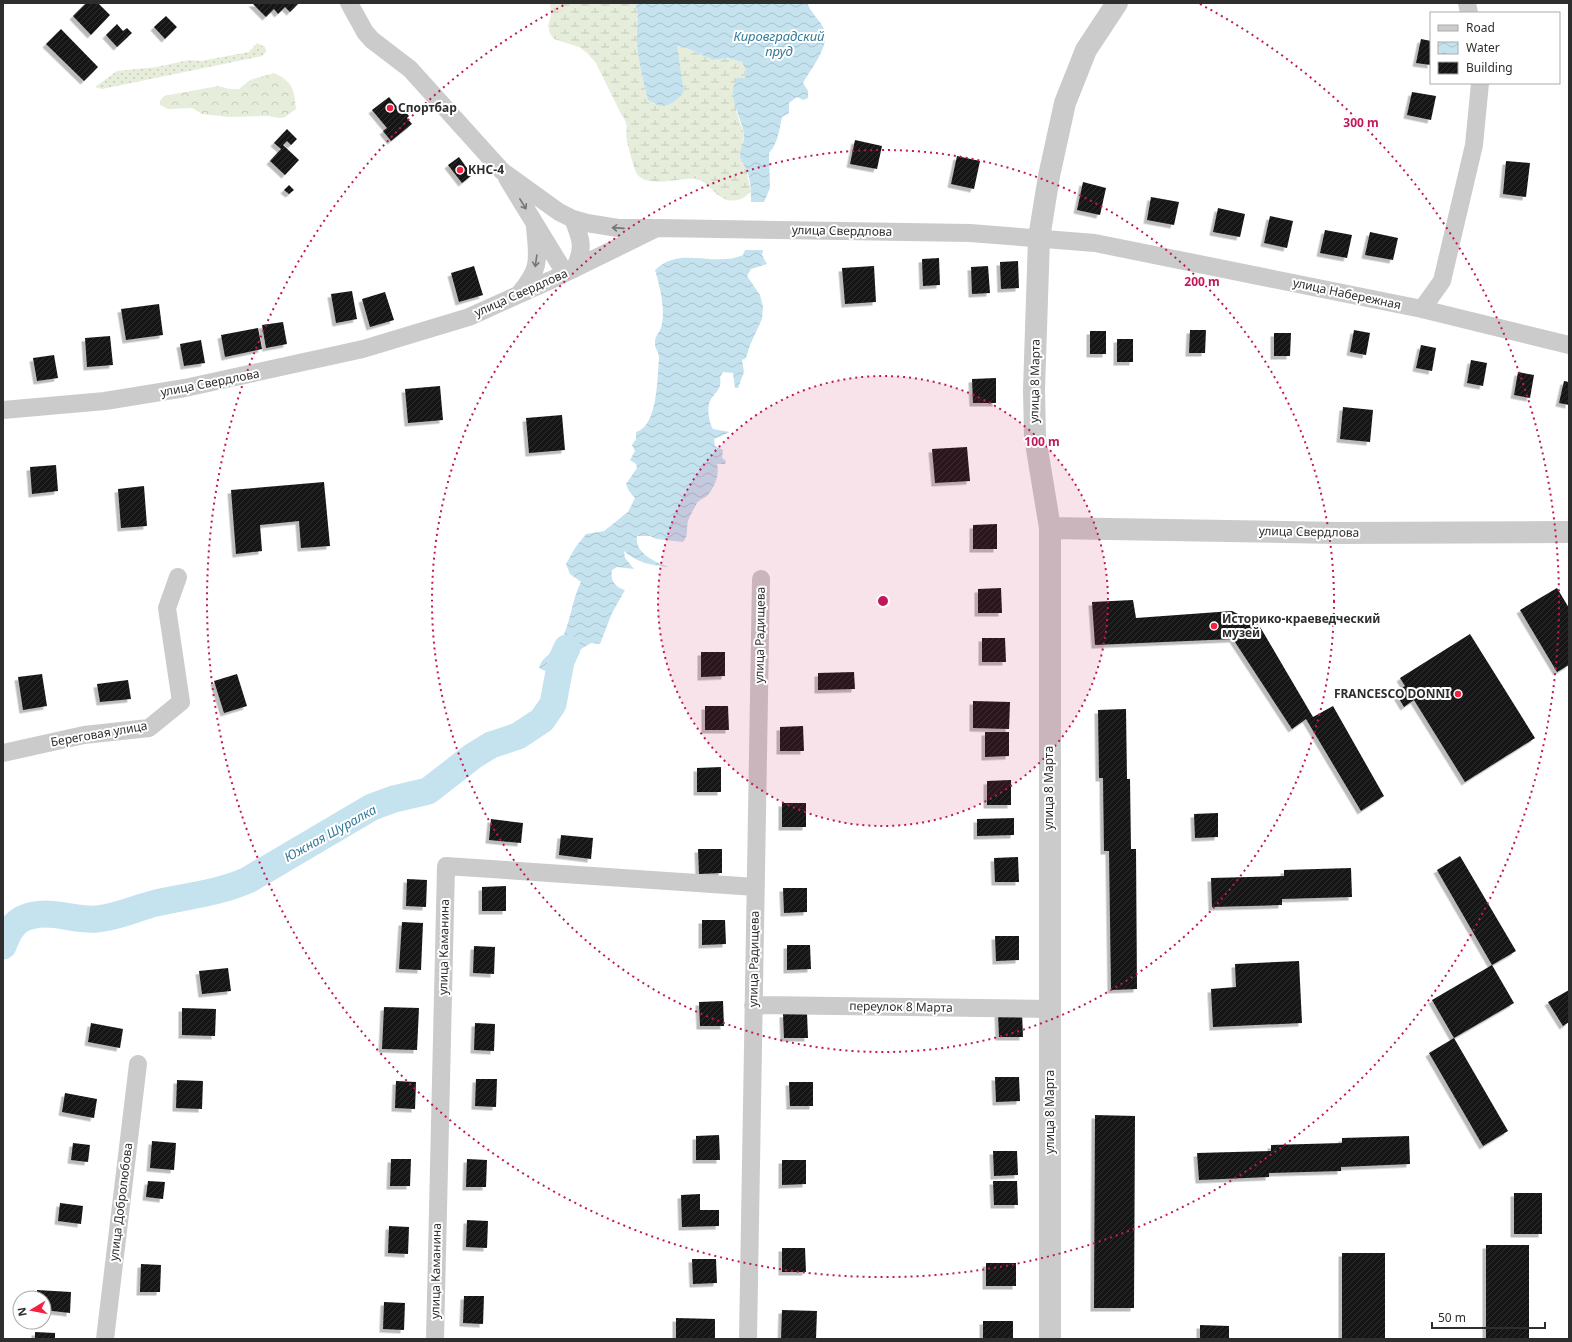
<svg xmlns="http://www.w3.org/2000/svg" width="1572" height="1342" viewBox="0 0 1572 1342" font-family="'Noto Sans',sans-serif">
<defs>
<pattern id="grass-dots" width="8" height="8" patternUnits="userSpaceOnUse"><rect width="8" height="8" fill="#e6eddb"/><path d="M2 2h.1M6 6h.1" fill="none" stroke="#c6ccbc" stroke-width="1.8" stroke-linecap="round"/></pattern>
<pattern id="forest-crowns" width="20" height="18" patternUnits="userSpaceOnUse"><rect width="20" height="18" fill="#e6eddb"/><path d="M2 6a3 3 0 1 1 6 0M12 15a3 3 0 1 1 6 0" fill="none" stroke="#c6ccbc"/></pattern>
<pattern id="wetland-marsh" width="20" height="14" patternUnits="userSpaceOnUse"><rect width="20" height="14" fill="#e6eddb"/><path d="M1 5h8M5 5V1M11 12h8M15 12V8" fill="none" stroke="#c6ccbc"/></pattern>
<pattern id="water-waves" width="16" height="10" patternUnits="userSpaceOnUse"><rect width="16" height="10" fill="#c5e2ef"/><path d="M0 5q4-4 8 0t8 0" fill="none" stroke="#aac2cd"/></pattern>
<pattern id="building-hatch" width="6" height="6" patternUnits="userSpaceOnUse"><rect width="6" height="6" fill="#151515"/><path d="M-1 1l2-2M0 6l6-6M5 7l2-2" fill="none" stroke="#2f2f2f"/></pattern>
<filter id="shadow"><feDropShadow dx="-3.5" dy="3.5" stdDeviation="0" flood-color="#0004"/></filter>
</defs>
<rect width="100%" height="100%" fill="#fff"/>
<path fill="url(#grass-dots)" d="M 257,43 L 265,47 L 266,52 L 262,56 L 102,89 L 95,87 L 117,71 L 157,67 L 189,60 L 201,61 L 249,52 Z"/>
<path fill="url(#forest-crowns)" d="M 274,73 C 293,82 294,89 296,109 L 285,117 L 280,118 L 268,116 L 230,117 L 202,114 L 192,108 L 168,109 L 160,105 L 160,101 L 164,96 L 218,86 L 230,89 L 239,89 L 250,80 Z"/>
<path fill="url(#wetland-marsh)" d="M 550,3 L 635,3 C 640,17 636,26 637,40 C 638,61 643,80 648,100 L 654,104 L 684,92 L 676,46 L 684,47 L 713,60 L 727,58 L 742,62 L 746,71 L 745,78 L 736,111 L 744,134 L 742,163 L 746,168 L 751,192 C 748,194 744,198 741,199 C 717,207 713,182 696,179 C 681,177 647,189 637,174 C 634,169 629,149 627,142 C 625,129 630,125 621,114 L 596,63 L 587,53 L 579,47 L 554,39 L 550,34 L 548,26 L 551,16 Z"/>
<path fill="url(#water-waves)" d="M 635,3 L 807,3 C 811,13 820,20 824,29 C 831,45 810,70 803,83 L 808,91 L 808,98 L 803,100 L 797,97 L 789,103 L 789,113 L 782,117 C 779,131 778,143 769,153 L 770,188 L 764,202 L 751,202 C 751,191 751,179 746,169 C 744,164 740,161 740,155 C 740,149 745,142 744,134 C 741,115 726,97 737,78 L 745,78 L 746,71 L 742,62 L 727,58 L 713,60 L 684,47 L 677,46 L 684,92 C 672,105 664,111 648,100 C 643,80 638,61 637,41 C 636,26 640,17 635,3 Z
M 745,250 L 763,250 L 762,255 L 767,264 L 751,269 L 747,276 L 760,295 L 763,307 L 762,319 L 750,345 L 746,358 L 742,360 L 744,372 L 738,388 L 735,388 L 733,373 L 723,372 L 720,377 C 722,388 717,391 711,399 C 706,406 709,423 713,429 L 730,432 L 714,439 L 715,446 L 723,450 L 722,458 L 726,461 L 725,464 L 717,464 C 720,475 714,488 707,496 C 703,499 700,499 697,503 C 694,509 690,515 688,521 C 686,528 689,535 683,542 L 656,539 L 650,536 L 637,536 C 634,553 655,562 668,567 C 651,565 637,563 624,551 L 625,558 L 634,569 L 617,567 L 612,570 C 610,581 615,587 625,590 L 612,613 L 600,644 L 591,643 C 583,648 573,653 567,660 C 562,668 564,677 556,683 L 550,667 L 545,671 L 539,668 C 542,656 553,654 559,644 C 571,625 571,601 581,582 L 570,574 L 566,564 L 575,548 L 586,534 L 604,531 L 628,512 L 635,498 L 629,491 L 626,484 L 637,468 L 636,464 L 630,460 L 635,451 L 632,445 L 636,439 L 636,432 C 658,426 657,378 659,359 C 660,353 654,349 655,342 C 655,336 659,333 661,328 C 666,310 660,287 655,270 C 680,245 714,268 743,255 Z"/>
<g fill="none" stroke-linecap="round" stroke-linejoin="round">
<path stroke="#c5e2ef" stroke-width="27" d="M 3,946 C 7,936 11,925 22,919 C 48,907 71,921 97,919 C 118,917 136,908 156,903 C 187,896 219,893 248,880 L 372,807 L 394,799 L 428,791 L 473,756 L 491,745 L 518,736 L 542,720 L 553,704 L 561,661 L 567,648"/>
</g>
<path fill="url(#building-hatch)" filter="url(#shadow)" d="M 86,3 L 98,3 L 110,15 L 91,35 L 73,16 Z
M 252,3 L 299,3 L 290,12 L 285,7 L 278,14 L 274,9 L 266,17 Z
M 166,16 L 177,27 L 165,39 L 154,27 Z
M 117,24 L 123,31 L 127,28 L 132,33 L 117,47 L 106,35 Z
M 61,29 L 98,67 L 84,81 L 46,44 Z
M 1421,39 L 1431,41 L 1431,65 L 1416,63 Z
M 1412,92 L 1436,96 L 1431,120 L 1407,115 Z
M 389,97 L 402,113 L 405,111 L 409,116 L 407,118 L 412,124 L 391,141 L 383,131 L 387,128 L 372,110 Z
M 287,129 L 297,139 L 291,145 L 287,141 L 283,145 L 299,160 L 285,175 L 270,161 L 281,149 L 274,143 Z
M 855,140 L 882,146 L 877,169 L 850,164 Z
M 957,156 L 980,161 L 974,189 L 951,184 Z
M 459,157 L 472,175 L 462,183 L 448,165 Z
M 1506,161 L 1530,163 L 1526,197 L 1503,194 Z
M 1083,182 L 1106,188 L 1100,215 L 1077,210 Z
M 289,185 L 294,190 L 289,194 L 284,190 Z
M 1151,197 L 1179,202 L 1174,225 L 1147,220 Z
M 1218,208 L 1245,214 L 1240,237 L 1213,232 Z
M 1270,216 L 1293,221 L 1287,248 L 1264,243 Z
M 1325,230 L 1352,235 L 1347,258 L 1320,253 Z
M 1370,232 L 1398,238 L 1393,260 L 1365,255 Z
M 939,258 L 940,285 L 923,286 L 922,259 Z
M 1018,261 L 1019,288 L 1001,289 L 1000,262 Z
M 474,266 L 483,295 L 459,302 L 451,273 Z
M 874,266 L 876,302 L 845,304 L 842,268 Z
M 988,266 L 990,293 L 972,294 L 971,267 Z
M 352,291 L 357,319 L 336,323 L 331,294 Z
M 385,292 L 394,320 L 370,327 L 362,299 Z
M 159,304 L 163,335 L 126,340 L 121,309 Z
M 283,322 L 287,344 L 266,348 L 262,325 Z
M 258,328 L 262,349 L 225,357 L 221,335 Z
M 1190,330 L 1206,330 L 1205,353 L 1189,353 Z
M 1354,330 L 1370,333 L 1366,355 L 1350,352 Z
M 1090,331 L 1106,331 L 1106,354 L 1090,354 Z
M 1274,333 L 1291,333 L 1290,356 L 1274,356 Z
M 110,336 L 113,365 L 87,367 L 85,338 Z
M 1117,339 L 1133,339 L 1133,362 L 1117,362 Z
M 201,340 L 205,363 L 184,366 L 180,344 Z
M 1421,345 L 1436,348 L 1432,371 L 1416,368 Z
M 54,355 L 58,378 L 37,381 L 33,358 Z
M 1471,360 L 1487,363 L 1483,386 L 1467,383 Z
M 1518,372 L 1534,375 L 1530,398 L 1514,395 Z
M 996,378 L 996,403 L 973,403 L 972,379 Z
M 1564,381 L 1569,382 L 1569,405 L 1559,403 Z
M 440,386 L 443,420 L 408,423 L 405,389 Z
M 1343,407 L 1373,410 L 1370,442 L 1340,439 Z
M 562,415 L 565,450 L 529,453 L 526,418 Z
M 967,447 L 970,481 L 935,483 L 932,449 Z
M 56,465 L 58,491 L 32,494 L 30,467 Z
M 324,482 L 330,546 L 301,548 L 299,521 L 260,525 L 262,551 L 236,554 L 231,490 Z
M 144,486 L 147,526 L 121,528 L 118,489 Z
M 997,524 L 997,549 L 973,549 L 973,525 Z
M 1001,588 L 1002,613 L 978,613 L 978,589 Z
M 1557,588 L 1569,608 L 1569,665 L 1557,672 L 1520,610 Z
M 1133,600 L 1136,618 L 1232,611 L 1259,625 L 1313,717 L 1333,706 L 1384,796 L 1361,811 L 1306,719 L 1292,729 L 1233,639 L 1095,645 L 1092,602 Z
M 1470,634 L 1535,738 L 1465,782 L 1414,700 L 1404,707 L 1395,692 L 1405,686 L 1400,678 Z
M 982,638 L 1005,638 L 1006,662 L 982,662 Z
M 701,652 L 725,652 L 725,676 L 701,677 Z
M 854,672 L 855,689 L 818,690 L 818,673 Z
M 42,674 L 47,706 L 23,710 L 18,677 Z
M 237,674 L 247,706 L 224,713 L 214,681 Z
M 128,680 L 131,699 L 100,702 L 97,684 Z
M 973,701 L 1010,702 L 1009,729 L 973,728 Z
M 705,706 L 728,706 L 729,730 L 705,730 Z
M 1126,709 L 1127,779 L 1130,779 L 1131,849 L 1136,849 L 1137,989 L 1111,990 L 1109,851 L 1104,851 L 1103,778 L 1099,778 L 1098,710 Z
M 803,726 L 804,751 L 780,751 L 780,727 Z
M 985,732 L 1009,732 L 1009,756 L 985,757 Z
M 721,767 L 721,792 L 697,792 L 697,768 Z
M 1011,780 L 1011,805 L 987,805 L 987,781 Z
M 782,803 L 806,803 L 806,827 L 782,827 Z
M 1218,813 L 1218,837 L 1195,838 L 1194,814 Z
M 1014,818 L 1014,835 L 977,836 L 977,819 Z
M 491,819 L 523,823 L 521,843 L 489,840 Z
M 561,835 L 593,838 L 591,859 L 559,855 Z
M 698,849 L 722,849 L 722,873 L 699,874 Z
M 1460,856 L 1516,951 L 1492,965 L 1437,870 Z
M 1018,857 L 1019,882 L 995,882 L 994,858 Z
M 1351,868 L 1352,897 L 1282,899 L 1282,905 L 1212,907 L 1211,878 L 1284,876 L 1284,870 Z
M 407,879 L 427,880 L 426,907 L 406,906 Z
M 506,886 L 506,911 L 482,911 L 482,887 Z
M 783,888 L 807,888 L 807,912 L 784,913 Z
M 702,920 L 725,920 L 726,944 L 702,945 Z
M 402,922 L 423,923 L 421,970 L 399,969 Z
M 995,936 L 1019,936 L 1019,960 L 996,961 Z
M 787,945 L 810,945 L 811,969 L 787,970 Z
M 474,946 L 495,947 L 494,974 L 473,973 Z
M 1299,961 L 1302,1023 L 1213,1027 L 1211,989 L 1236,987 L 1235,964 Z
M 1492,965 L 1514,1003 L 1454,1038 L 1432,1000 Z
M 228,968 L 231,991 L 202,994 L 199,971 Z
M 1569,990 L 1569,1022 L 1563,1026 L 1548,1002 Z
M 723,1001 L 724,1026 L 700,1026 L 699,1002 Z
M 384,1007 L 419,1008 L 417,1050 L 382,1049 Z
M 182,1008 L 216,1009 L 215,1036 L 182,1035 Z
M 1022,1012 L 1023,1037 L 999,1037 L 998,1013 Z
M 807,1013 L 808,1038 L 784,1038 L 783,1014 Z
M 91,1023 L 123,1029 L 120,1048 L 88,1042 Z
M 475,1023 L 495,1024 L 494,1051 L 474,1050 Z
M 1454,1038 L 1508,1131 L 1483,1146 L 1429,1053 Z
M 995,1077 L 1019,1077 L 1020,1101 L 996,1102 Z
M 476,1079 L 497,1079 L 496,1107 L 475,1106 Z
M 177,1080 L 203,1081 L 202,1109 L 176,1108 Z
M 396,1081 L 416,1082 L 415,1109 L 395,1108 Z
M 789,1082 L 813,1082 L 813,1106 L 790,1106 Z
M 65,1093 L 97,1099 L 94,1118 L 62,1112 Z
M 1095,1115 L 1135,1116 L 1134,1308 L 1094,1308 Z
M 719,1135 L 720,1160 L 696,1160 L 696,1136 Z
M 1409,1136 L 1410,1164 L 1341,1167 L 1341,1171 L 1269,1173 L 1269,1177 L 1199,1180 L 1197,1153 L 1271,1151 L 1271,1145 L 1342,1143 L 1342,1138 Z
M 152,1141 L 176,1143 L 174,1170 L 150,1168 Z
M 73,1143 L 90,1145 L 88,1162 L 71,1160 Z
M 993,1151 L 1017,1151 L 1018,1175 L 994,1176 Z
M 391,1159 L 411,1159 L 410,1186 L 390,1186 Z
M 467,1159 L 487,1160 L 486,1187 L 466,1187 Z
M 782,1160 L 806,1160 L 806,1184 L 782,1185 Z
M 148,1181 L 165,1182 L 163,1199 L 146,1197 Z
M 993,1181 L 1017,1181 L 1018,1205 L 994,1205 Z
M 1514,1193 L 1542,1193 L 1542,1234 L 1514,1234 Z
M 700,1194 L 700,1210 L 719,1210 L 719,1226 L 682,1227 L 681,1195 Z
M 60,1203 L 83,1206 L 81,1224 L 58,1221 Z
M 467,1220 L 488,1221 L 487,1248 L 466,1247 Z
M 389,1226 L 409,1227 L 408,1254 L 388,1253 Z
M 1486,1245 L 1529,1245 L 1529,1339 L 1486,1339 Z
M 782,1248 L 805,1248 L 806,1272 L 782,1272 Z
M 1342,1253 L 1385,1253 L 1385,1339 L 1342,1339 Z
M 692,1259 L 716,1259 L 717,1283 L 693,1284 Z
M 986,1263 L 1016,1263 L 1016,1286 L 986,1286 Z
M 141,1264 L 161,1265 L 160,1292 L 140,1292 Z
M 37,1290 L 71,1292 L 70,1313 L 44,1310 L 44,1298 L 37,1298 Z
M 464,1296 L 484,1296 L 483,1324 L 463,1323 Z
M 384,1302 L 405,1303 L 404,1330 L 383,1329 Z
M 782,1310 L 817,1311 L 816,1339 L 781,1339 Z
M 676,1318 L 715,1319 L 715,1339 L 676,1339 Z
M 983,1321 L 1013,1321 L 1013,1339 L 983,1339 Z
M 1200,1325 L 1229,1326 L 1229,1339 L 1200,1339 Z
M 35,1332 L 55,1333 L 55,1339 L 35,1339 Z"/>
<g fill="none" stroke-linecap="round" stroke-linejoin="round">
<path stroke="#cbcbcb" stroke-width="18" d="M 349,3 L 365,32 L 372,40 L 410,69 L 502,171 L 559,212 L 573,219 L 587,223 L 618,228 L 653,228
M 1467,3 L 1469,13
M 507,178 L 565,273
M 573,219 C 581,238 585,249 574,269
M 519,294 C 541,268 538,260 535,227
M 1422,309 L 1442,281 L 1474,145 L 1480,83
M 3,410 L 105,401 L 185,388 L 363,349 L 469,317 L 551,280 L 657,228 L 970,233 L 1095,243 L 1422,309 L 1569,345
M 3,753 L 84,735 L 149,728 L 181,702 L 167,608 L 178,577
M 753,1005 L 1049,1009
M 105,1339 L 138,1064
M 435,1339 L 446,866 L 756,887
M 748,1339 L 761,579"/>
<path stroke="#cbcbcb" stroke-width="22" d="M 1050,528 L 1338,533 L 1569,532
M 1050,1339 L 1050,528 L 1035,437 L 1034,390 L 1039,238 L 1049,176 L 1065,103 L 1086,50 L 1117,3"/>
</g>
<defs><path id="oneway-shaft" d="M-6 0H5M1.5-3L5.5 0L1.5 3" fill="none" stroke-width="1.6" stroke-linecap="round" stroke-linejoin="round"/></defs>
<g stroke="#757575">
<use href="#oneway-shaft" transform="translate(523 204) rotate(58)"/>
<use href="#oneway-shaft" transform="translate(618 228) rotate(-176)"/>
<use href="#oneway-shaft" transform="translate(536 261) rotate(98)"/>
</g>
<circle cx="883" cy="601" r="225" fill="#c2185b" fill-opacity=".12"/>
<g fill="none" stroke="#c2185b" stroke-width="2" stroke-dasharray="2 4">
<circle cx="883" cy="601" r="225"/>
<circle cx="883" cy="601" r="451"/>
<path d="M1200 4A676 676 0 1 1 566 4"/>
</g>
<g fill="#f62043" stroke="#fff" stroke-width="1.5">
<circle cx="390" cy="108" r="4"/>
<circle cx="460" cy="170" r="4"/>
<circle cx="1214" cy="626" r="4"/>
<circle cx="1458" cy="694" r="4"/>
</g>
<g text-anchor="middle" stroke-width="4" stroke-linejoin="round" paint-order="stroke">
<g font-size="12" font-weight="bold" fill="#2e2e2e" stroke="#fff" text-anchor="start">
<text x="398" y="112">Спортбар</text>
<text x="468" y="174">КНС-4</text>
<text x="1222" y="623">Историко-краеведческий<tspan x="1222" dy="14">музей</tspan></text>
<text x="1450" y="698" text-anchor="end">FRANCESCO DONNI</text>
</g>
<g font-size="12" fill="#2e2e2e" stroke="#fff">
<text transform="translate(842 231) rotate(1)" y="4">улица Свердлова</text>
<text transform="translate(521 293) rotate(-24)" y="4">улица Свердлова</text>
<text transform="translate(1347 294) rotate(12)" y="4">улица Набережная</text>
<text transform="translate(1035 381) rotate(-89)" y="4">улица 8 Марта</text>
<text transform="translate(210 383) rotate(-11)" y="4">улица Свердлова</text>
<text transform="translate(1309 532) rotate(1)" y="4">улица Свердлова</text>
<text transform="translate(760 635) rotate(-89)" y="4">улица Радищева</text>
<text transform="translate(99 734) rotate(-10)" y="4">Береговая улица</text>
<text transform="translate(1049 788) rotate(-90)" y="4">улица 8 Марта</text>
<text transform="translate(444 947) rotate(-89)" y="4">улица Каманина</text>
<text transform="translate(754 959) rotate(-89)" y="4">улица Радищева</text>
<text transform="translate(901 1007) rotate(1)" y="4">переулок 8 Марта</text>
<text transform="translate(1050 1112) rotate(-90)" y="4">улица 8 Марта</text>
<text transform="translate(121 1202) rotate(-83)" y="4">улица Добролюбова</text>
<text transform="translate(436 1271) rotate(-89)" y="4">улица Каманина</text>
</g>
<g font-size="13" font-style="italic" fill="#347b98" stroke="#fff">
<text x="779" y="41">Кировградский<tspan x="779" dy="15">пруд</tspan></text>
<text transform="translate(330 833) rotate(-29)" y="5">Южная Шуралка</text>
</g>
</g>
<circle cx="883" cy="601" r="6" fill="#c2185b" stroke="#fff" stroke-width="2"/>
<g font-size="12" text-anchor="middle" font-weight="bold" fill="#c2185b" stroke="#fff" stroke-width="4" stroke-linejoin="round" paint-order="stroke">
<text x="1361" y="127">300 m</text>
<text x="1202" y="286">200 m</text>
<text x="1042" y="446">100 m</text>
</g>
<rect width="1572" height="1342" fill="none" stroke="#2e2e2e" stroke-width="8"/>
<rect x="1430" y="12" width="130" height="72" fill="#ffffff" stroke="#ababab"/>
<rect x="1438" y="25" width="20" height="6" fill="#cbcbcb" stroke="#ababab"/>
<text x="1466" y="32" font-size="12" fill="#2e2e2e">Road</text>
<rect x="1438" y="42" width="20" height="12" fill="url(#water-waves)" stroke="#ababab"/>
<text x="1466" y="52" font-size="12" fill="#2e2e2e">Water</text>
<rect x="1438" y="62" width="20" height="12" fill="url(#building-hatch)" stroke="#ababab"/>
<text x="1466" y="72" font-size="12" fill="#2e2e2e">Building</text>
<g transform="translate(32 1310) rotate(260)"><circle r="19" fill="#ffffff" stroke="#ababab"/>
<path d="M0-3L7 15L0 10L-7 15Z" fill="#f62043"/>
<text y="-6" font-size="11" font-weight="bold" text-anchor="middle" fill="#2e2e2e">N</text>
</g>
<path d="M1432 1322v6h113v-6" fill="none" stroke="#2e2e2e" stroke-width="2"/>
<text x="1438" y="1322" font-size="12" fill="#2e2e2e" stroke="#ffffff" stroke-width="3" paint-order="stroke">50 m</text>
</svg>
